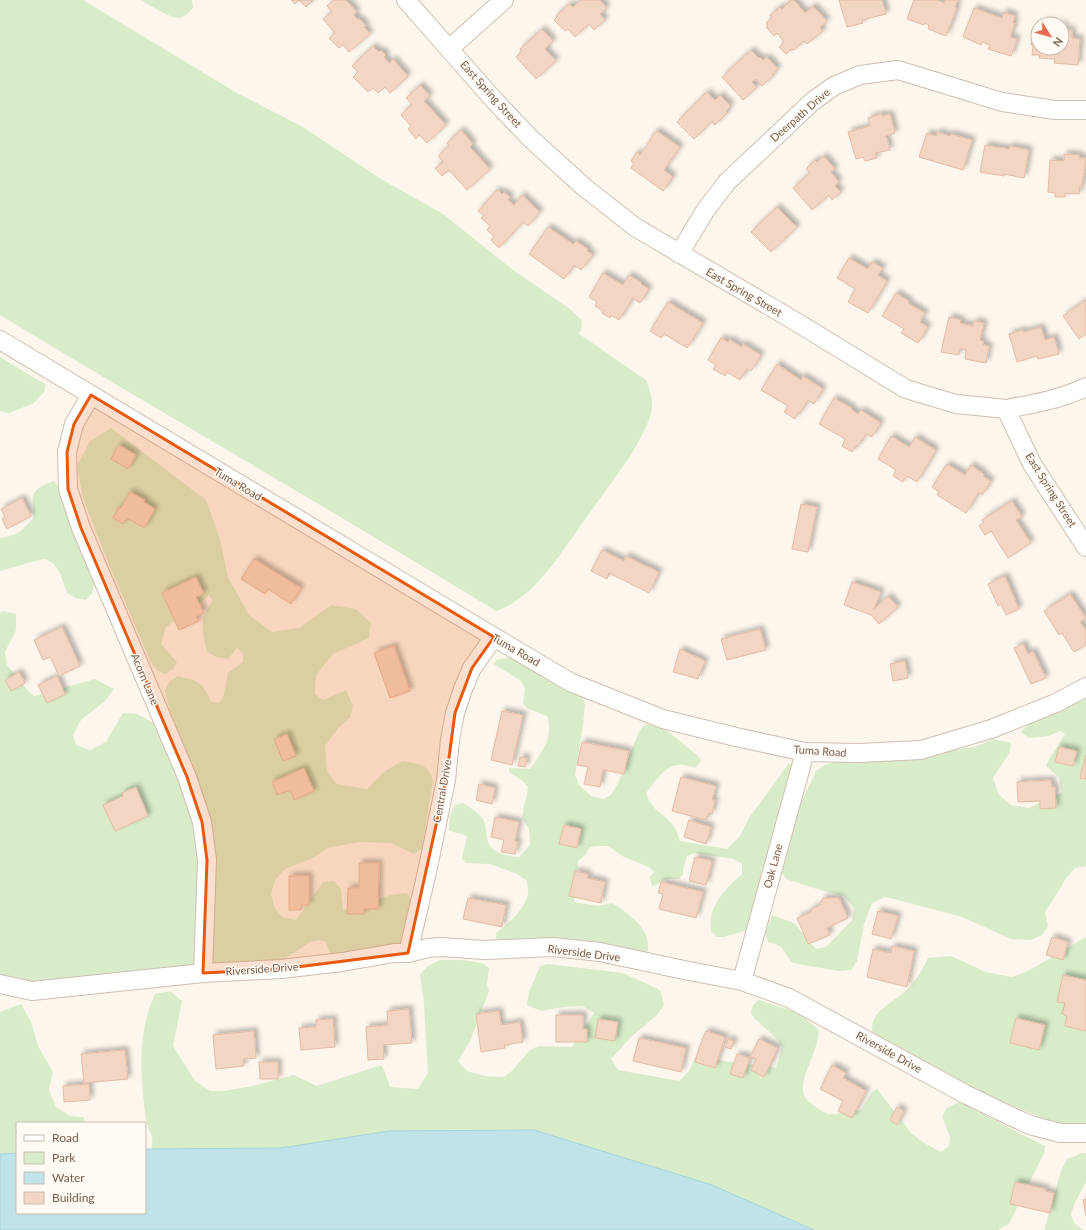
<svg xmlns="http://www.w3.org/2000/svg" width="1086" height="1230" viewBox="0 0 1086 1230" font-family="Lato,sans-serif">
<defs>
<filter id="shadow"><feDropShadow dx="3.5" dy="-3.5" stdDeviation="2" flood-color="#0004"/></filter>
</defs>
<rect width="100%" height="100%" fill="#fdf6ec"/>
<path fill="#d8ecc9" d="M 0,0 L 83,0 L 237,93 L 303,127 L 381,179 L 443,214 L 513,270 L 570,309 L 582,321 L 581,331 L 578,333 L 647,381 C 648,388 652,396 652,403 C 653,419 637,444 629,458 C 613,480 597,503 581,525 C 559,556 533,599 496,611 C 332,510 165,415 0,315 Z
M 141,0 L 192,0 L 193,8 C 189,12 185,17 180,18 C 171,19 149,5 141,0 Z
M 0,357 L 46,385 L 44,392 L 34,403 L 9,413 L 0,411 Z
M 111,428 L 206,500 L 220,539 L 228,577 L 249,615 L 272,632 L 299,628 L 331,605 L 356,609 L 371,623 L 369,638 L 333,654 L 316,675 L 315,694 L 323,700 L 346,690 L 353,706 L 350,718 L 339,727 L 325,746 L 327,771 L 337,784 L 367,789 L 385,771 L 402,761 C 418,764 429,763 433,781 L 422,848 L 414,854 L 391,843 L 359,842 L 327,848 L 315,857 L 285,869 L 275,880 L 271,894 L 275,908 L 282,917 L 296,920 L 323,882 L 334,881 L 341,889 L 343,910 L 391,895 L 406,893 L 411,898 L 400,944 L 395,948 L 333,958 L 329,951 L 326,942 L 318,940 L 310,942 L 278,963 L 208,966 L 210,867 L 175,734 L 165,690 L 170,681 L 178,676 C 198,681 202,681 211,701 L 218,703 L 223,698 L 228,673 L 243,662 L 243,654 L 237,648 L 228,659 L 216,657 L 207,652 C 205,641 200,627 204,616 C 206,610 211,606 212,599 L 209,596 L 166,627 L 161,644 L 177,662 L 173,669 L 165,674 L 158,671 L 151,663 L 108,562 L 83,499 L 77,466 L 90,441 Z
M 54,481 L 61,491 L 97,573 L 92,593 L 86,600 L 76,598 L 67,593 L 60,573 L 54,564 L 46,559 L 39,560 L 0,571 L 0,538 C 18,535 21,532 33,518 C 33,493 29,490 54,481 Z
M 3,611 L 16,614 L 16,630 L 5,652 L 7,665 L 29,692 L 34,696 L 95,679 L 114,689 L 105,701 L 81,720 L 73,735 L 76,745 L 90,750 L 106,742 L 123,713 L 137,714 L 156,724 L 191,803 L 202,850 L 197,960 L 194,968 L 35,985 L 0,978 L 0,613 Z
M 513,657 L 579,692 L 585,703 L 583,725 L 575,775 L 579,785 L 591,796 L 604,799 L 611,795 L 618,783 L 639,732 L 645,724 L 661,727 L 670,733 L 698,756 L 701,761 L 695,768 C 691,767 687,765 683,765 C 666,762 654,783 646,793 C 652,811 661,811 672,824 C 676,828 678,835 680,841 L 727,849 L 740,836 L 749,818 L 789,763 L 793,767 L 751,929 L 724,937 L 717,937 L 711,931 C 708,906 724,890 742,874 L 742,864 L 733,859 L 694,853 L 687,856 L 683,869 L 683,875 L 679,879 L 667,879 L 652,887 L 650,877 L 654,872 L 649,867 L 624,857 L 608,846 L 597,846 L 590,847 L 586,854 L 578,861 L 574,902 L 598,906 L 612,903 C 628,913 654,931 647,953 L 501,941 L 496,938 L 496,933 C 509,923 524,910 528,894 C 529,890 527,885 527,881 L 517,874 L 490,864 L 466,863 L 462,858 L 467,837 C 462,832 455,834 449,830 C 449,820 450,813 455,805 L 463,803 C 470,807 478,813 483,819 C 486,825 486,832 487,838 C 489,853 506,856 519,857 L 530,845 L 529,829 L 522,818 L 524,805 L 527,795 L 528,787 L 523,781 L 509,772 L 509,768 L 530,769 C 541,754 555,736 547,716 L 529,709 L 523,704 L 525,688 L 521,681 L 494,664 L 496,660 Z
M 1086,698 L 1086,866 L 1075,868 L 1066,878 L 1058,892 L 1045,912 L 1048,926 L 1042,935 L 1031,940 L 1011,939 L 962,917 L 894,899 L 885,897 L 872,903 L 864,924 L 857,961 L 851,970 L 838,971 L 793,963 C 781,951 788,947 768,942 L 765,933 L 772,915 L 794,923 L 816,949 L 826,947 L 852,920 L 854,908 L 844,896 L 820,890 L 786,879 L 780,870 L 799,807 L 816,771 L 827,764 L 839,761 L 870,760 L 955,750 L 974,747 L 994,739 L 1011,743 L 1010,752 L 993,778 L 999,795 L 1011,805 L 1029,808 L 1062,792 L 1059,777 L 1046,766 C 1051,754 1059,745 1065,734 L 1061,731 L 1048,736 L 1029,738 L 1021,732 L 1030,721 Z
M 1086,937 L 1086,1125 L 1064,1127 L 955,1082 L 879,1038 L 872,1032 C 871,1013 885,1007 898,997 C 905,992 911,985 916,979 C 921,973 924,965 928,958 L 951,956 L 986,972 L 1012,977 L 1028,971 Z
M 440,960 L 463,960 L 482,963 L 489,968 L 487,984 L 489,991 L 470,1041 L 458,1061 L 467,1071 L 485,1076 L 504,1077 L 513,1070 L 530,1050 L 539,1046 L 572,1047 L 594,1013 L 583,1006 L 563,1007 L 541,1011 L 527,1005 L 529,992 L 540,966 L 548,964 L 623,973 L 660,990 L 664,1005 L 657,1015 L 632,1036 L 611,1059 L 618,1070 L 679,1081 L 689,1071 L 695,1057 L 776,1068 L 782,1047 L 776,1038 L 755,1019 L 751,1013 L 753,1005 L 759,1000 L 798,1013 L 818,1029 C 822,1052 787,1089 812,1104 C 816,1107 822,1112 828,1114 C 833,1115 854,1111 861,1110 L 872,1092 L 877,1089 L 911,1133 L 924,1143 L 941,1152 L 949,1146 L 950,1137 L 942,1116 L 947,1108 L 959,1102 L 1045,1146 L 1044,1153 L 1009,1224 L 998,1230 L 814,1230 L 712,1185 L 534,1130 L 389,1131 L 281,1148 L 152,1149 C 152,1145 153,1141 152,1137 C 150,1131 147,1126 146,1119 C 140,1079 137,1032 155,994 L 170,991 L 182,1001 L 173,1046 L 195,1081 L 210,1091 L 224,1091 L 252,1086 L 294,1075 L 317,1086 L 381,1065 L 385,1072 L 390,1087 L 418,1089 L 428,1073 L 424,1004 L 420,974 L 428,966 Z
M 21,1004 L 31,1022 L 38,1046 L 53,1072 L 49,1090 L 56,1107 L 70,1116 L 83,1117 L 86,1123 L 17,1123 L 17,1153 L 0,1154 L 0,1012 Z
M 1082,1153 L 1086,1153 L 1086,1182 L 1075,1202 L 1071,1214 L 1074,1223 L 1083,1230 L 1044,1230 L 1061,1171 L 1067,1159 Z"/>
<path fill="#bfe3e8" stroke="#a5d3da" d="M 534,1130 L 712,1185 L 814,1230 L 0,1230 L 0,1154 L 17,1153 L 17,1213 L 145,1213 L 145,1149 L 281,1148 L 389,1131 Z"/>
<path fill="#f3d5c3" stroke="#e6bba3" filter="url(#shadow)" d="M 291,0 L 313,0 L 306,7 L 299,0 L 295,4 Z
M 334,0 L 346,0 L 357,12 L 354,15 L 358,20 L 359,18 L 366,26 L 364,27 L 370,34 L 349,52 L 343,45 L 339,48 L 329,38 L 335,33 L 323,19 L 332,12 L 327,6 Z
M 581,0 L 600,0 L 607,8 L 600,14 L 605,20 L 594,30 L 589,24 L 575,37 L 568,29 L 565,31 L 554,20 L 557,17 L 556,16 L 569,4 L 573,7 Z
M 791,0 L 794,0 L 805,13 L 813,6 L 827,21 L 820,27 L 823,31 L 807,44 L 804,41 L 794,50 L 792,49 L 786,54 L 779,47 L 784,42 L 777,33 L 774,36 L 766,27 L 768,26 L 766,23 L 772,17 L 770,15 L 780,7 L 782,9 Z
M 839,0 L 882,0 L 886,14 L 862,20 L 863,23 L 847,27 Z
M 914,0 L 937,0 L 944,3 L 945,0 L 958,0 L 955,7 L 957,8 L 946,36 L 928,29 L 929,25 L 925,23 L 924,25 L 907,19 Z
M 974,8 L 1002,18 L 1004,12 L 1015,16 L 1013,22 L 1015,23 L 1010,37 L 1017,39 L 1011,56 L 988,49 L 990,45 L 982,42 L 981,45 L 963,37 Z
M 1043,22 L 1063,24 L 1065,26 L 1064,30 L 1072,30 L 1072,38 L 1080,39 L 1078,65 L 1054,63 L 1055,59 L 1039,58 L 1040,55 L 1032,55 L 1033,45 L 1031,45 L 1034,28 L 1038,29 L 1038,48 L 1062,48 L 1062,24 L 1043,24 Z
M 542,29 L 553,41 L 545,49 L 556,61 L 536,79 L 516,57 L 522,51 L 520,49 Z
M 373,46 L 379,52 L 381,50 L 386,55 L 384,57 L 389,63 L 393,59 L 408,76 L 390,93 L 385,87 L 378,93 L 373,88 L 368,92 L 353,77 L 358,72 L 352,66 Z
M 751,50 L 759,58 L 760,57 L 763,60 L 767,57 L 778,69 L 772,74 L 773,76 L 762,86 L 756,79 L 752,82 L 757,87 L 743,100 L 722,77 Z
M 420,85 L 430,96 L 424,101 L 446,125 L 427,143 L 419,135 L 416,139 L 408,129 L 411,126 L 401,115 L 412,104 L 406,98 Z
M 707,92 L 715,100 L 720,95 L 731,106 L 726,111 L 728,112 L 715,125 L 712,121 L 694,139 L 677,122 Z
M 882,114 L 882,116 L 890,114 L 895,133 L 886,136 L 890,150 L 875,153 L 877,158 L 865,161 L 863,157 L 856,159 L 848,132 L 870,126 L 868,118 Z
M 461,130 L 473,144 L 470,147 L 490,169 L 467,190 L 449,170 L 442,176 L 435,168 L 443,162 L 438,156 L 449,146 L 447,143 Z
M 657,131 L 680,147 L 664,170 L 673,177 L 663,191 L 631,168 L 634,163 L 631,161 L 637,152 L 640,155 L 651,139 L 651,137 L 654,133 Z
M 937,132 L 950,136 L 951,134 L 972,140 L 963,170 L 919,157 L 927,133 L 936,136 Z
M 985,145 L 1009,149 L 1010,146 L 1029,150 L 1024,178 L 1004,174 L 1004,176 L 980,172 Z
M 1064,154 L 1079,155 L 1079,158 L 1086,158 L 1082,187 L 1080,186 L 1079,194 L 1065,193 L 1065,197 L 1055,197 L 1055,193 L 1048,192 L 1050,160 L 1064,161 Z
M 824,156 L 835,169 L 831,172 L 839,182 L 835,186 L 841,192 L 832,200 L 829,195 L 812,210 L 793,188 L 810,173 L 806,169 L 815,160 L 817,162 Z
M 497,190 L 502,194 L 504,192 L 510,197 L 508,200 L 514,205 L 522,195 L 540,212 L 528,226 L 523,222 L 499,248 L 491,240 L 494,236 L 487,230 L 490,226 L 481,218 L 484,215 L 478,211 Z
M 777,207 L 797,227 L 771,252 L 751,232 Z
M 548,227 L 573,244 L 576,241 L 588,249 L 587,251 L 593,255 L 581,270 L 574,265 L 564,279 L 529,254 Z
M 849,258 L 868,269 L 872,262 L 883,268 L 878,275 L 887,281 L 868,313 L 848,302 L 855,289 L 837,278 Z
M 603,273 L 623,285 L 629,275 L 642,283 L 641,284 L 649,289 L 640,303 L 633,298 L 619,320 L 611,315 L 610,318 L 602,313 L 603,311 L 595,306 L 597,302 L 589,297 Z
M 896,293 L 909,301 L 908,303 L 925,313 L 920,322 L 928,327 L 918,343 L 901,333 L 904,329 L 882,316 Z
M 1086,300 L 1086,334 L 1079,339 L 1063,316 Z
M 668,302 L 703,323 L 687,348 L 664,334 L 661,338 L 650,331 Z
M 949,317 L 961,320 L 960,323 L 973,326 L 974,321 L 984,323 L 980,340 L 983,341 L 983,345 L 989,346 L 986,363 L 965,359 L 966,350 L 960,349 L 959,355 L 941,352 Z
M 1041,327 L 1045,340 L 1054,337 L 1059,354 L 1038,359 L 1037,356 L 1017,362 L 1009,334 L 1023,330 L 1024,332 Z
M 721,338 L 728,342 L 729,339 L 741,347 L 743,344 L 761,355 L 751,371 L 747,369 L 740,380 L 727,372 L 725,376 L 713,369 L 716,365 L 708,360 Z
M 777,364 L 801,380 L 803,376 L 823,389 L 814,404 L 808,400 L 800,413 L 798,413 L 795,419 L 784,412 L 788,406 L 761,390 Z
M 834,398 L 852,408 L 851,409 L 858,414 L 861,410 L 881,423 L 872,437 L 866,434 L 857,447 L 856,446 L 852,452 L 842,446 L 845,439 L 819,424 Z
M 891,436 L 909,447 L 915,437 L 936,450 L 917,482 L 907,476 L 903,482 L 893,476 L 896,470 L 878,459 Z
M 119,445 L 136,455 L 128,469 L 111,459 Z
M 947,464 L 965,475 L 971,465 L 984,474 L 983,476 L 991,481 L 982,495 L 979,492 L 966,513 L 937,495 L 939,492 L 932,487 Z
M 130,492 L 145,500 L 144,502 L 155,509 L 144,528 L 127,518 L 123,524 L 113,518 L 119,507 L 121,508 Z
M 22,498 L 31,516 L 7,529 L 2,519 L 5,517 L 1,509 Z
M 1012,501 L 1022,517 L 1016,520 L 1031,543 L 1008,558 L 991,531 L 985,535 L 979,526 L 984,522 L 982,520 Z
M 801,504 L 817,507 L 808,552 L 792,549 Z
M 602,550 L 624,561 L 626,556 L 659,572 L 649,593 L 609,573 L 607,579 L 591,571 Z
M 254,559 L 301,588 L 291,604 L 268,589 L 265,594 L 241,579 Z
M 1005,576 L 1019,609 L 1006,615 L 1001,604 L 998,606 L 988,584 Z
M 196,577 L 204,594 L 196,597 L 204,613 L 196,616 L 199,621 L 179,630 L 162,593 Z
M 852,582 L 881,592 L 874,609 L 888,596 L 898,607 L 879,624 L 871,615 L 844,605 Z
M 1070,594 L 1086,618 L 1080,622 L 1086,630 L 1086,645 L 1074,652 L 1062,633 L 1059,635 L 1044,611 Z
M 62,627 L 80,666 L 59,676 L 50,657 L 43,660 L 34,640 Z
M 760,629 L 766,650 L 727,660 L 721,639 Z
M 1023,644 L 1028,654 L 1033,651 L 1046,678 L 1031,684 L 1014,648 Z
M 394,646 L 410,691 L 390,698 L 374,653 Z
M 680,649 L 705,661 L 698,679 L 673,672 Z
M 905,661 L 908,678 L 893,681 L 890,664 Z
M 19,672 L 25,683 L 11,691 L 5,680 Z
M 57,676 L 65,694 L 47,703 L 38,685 Z
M 502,711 L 523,715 L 512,765 L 491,760 Z
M 287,734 L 296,756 L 283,761 L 274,739 Z
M 582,742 L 629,751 L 624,774 L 603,770 L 600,787 L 584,784 L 588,767 L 577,765 Z
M 1059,747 L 1077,751 L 1073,766 L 1055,762 Z
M 1086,755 L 1086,779 L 1080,778 Z
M 520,757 L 527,758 L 525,767 L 518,766 Z
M 304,768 L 314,791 L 294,800 L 290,790 L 277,795 L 272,782 Z
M 681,777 L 716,786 L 712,800 L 715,800 L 712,814 L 709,813 L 706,820 L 672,811 Z
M 1051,780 L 1052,787 L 1055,787 L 1056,808 L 1040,809 L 1040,801 L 1018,802 L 1017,782 Z
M 479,784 L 495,788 L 492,804 L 476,800 Z
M 136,787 L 148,816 L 115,831 L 103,805 L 123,796 L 122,793 Z
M 495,817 L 519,822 L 515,841 L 518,842 L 515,854 L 501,852 L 504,840 L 491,837 Z
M 689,820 L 711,827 L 706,844 L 684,837 Z
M 564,825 L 581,829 L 577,848 L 559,844 Z
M 695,857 L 712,861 L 706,885 L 689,881 Z
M 359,863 L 379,863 L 378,909 L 364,909 L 364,914 L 347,914 L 348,888 L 359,888 Z
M 575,871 L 588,874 L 587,878 L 605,882 L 601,903 L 569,896 Z
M 289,876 L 309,876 L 309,905 L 301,905 L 301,910 L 289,910 Z
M 661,882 L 703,892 L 696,918 L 659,909 L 663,894 L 658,893 Z
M 468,898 L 506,905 L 502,927 L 463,919 Z
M 823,898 L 839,898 L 848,918 L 827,928 L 830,935 L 808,944 L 797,918 L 811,912 L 810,910 L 820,905 Z
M 878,911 L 898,916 L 891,939 L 872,934 Z
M 1052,937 L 1068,942 L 1063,960 L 1046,955 Z
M 892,946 L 914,951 L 907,987 L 867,977 L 873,949 L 891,953 Z
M 1063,975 L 1086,980 L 1086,1031 L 1065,1026 L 1067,1016 L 1062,1014 L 1065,1003 L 1057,1002 Z
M 409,1009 L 412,1043 L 383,1045 L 384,1059 L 368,1060 L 366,1027 L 388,1025 L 387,1011 Z
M 499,1011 L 501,1025 L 520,1022 L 523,1042 L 504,1045 L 505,1048 L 481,1052 L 476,1014 Z
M 556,1015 L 583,1015 L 583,1029 L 587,1029 L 587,1042 L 556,1042 Z
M 1016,1018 L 1045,1025 L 1039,1050 L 1010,1043 Z
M 333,1019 L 335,1047 L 301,1050 L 299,1028 L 316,1027 L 316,1020 Z
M 598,1019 L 618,1022 L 615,1041 L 595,1038 Z
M 254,1031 L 256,1058 L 243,1059 L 244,1066 L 216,1069 L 213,1035 Z
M 706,1031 L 725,1037 L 715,1068 L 695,1062 L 699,1048 Z
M 639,1038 L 686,1048 L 681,1072 L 633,1061 Z
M 728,1039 L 734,1041 L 731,1049 L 725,1047 Z
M 759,1039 L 778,1048 L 764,1077 L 751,1070 L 756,1059 L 750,1057 Z
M 125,1050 L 128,1079 L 84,1083 L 81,1054 Z
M 737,1054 L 750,1058 L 743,1078 L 730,1074 Z
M 259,1062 L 278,1062 L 278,1079 L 260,1079 Z
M 832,1065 L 846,1073 L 843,1078 L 866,1091 L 852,1118 L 838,1111 L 843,1101 L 820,1089 Z
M 89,1084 L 90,1100 L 64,1102 L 63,1086 Z
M 897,1107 L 904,1111 L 897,1125 L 890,1120 Z
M 1015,1182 L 1046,1189 L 1045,1191 L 1054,1193 L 1050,1213 L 1010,1204 Z
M 1086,1199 L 1086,1216 L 1083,1200 Z"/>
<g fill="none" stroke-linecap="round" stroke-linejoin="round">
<g stroke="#d1beb0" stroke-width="20">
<path id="street" d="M 406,0 L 494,100 L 530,138 L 584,187 L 635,227 L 793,320 L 906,389 L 956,404 L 1006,409 L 1032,464 L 1086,547
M 450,48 L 504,0
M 679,254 L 705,211 L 727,182 L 813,101 L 834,86 L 860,75 L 898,70 L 1002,102 L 1055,110 L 1086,110
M 0,340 L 494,637 L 570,682 L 663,719 L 736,737 L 805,752 L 859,753 L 921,750 L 991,729 L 1056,703 L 1086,687
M 91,395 L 74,424 L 67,452 L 68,489 L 81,528 L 187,777 L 202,822 L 207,860 L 203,973
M 1006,409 C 1034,404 1061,399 1086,387
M 408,953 L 427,872 L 446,780 L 450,740 L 455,713 L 463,689 L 472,668 L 494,637
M 742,981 L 805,752
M 0,984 L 32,991 L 203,973 L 281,969 L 342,962 L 394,953 L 408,953 L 428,948 L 442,947 L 484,950 L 553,947 L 600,952 L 684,970 L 742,981 L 789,998 L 965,1094 L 1004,1113 L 1030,1125 L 1060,1133 L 1086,1133"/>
</g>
<use href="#street" stroke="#fff" stroke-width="18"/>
</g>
<path fill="#e8590c" fill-opacity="0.2" stroke="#e8590c" stroke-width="3" stroke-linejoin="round" d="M 91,395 L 494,637 L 472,668 L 455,713 L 446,780 L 408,953 L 281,969 L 203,973 L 207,860 L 202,822 L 187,777 L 81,528 L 68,489 L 67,452 L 74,424 Z"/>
<g text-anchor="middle" stroke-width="3" stroke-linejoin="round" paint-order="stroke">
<g font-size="11" fill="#7a5c4d" stroke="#fffaf3">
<text transform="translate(491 94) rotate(48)" y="4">East Spring Street</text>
<text transform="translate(800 115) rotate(-41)" y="4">Deerpath Drive</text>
<text transform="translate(744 292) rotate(30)" y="4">East Spring Street</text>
<text transform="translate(238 484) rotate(31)" y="4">Tuma Road</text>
<text transform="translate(1051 490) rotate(58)" y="4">East Spring Street</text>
<text transform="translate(516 650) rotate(30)" y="4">Tuma Road</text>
<text transform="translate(145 679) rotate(67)" y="4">Acorn Lane</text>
<text transform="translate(820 751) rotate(4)" y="4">Tuma Road</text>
<text transform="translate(442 791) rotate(-80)" y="4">Central Drive</text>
<text transform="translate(773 866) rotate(-75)" y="4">Oak Lane</text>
<text transform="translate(584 953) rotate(7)" y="4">Riverside Drive</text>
<text transform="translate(262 969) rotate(-4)" y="4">Riverside Drive</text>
<text transform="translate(889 1052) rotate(29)" y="4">Riverside Drive</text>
</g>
</g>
<rect x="16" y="1122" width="130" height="92" fill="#fffaf3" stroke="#cabbb1"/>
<rect x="24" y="1135" width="20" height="6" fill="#ffffff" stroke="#cabbb1"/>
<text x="52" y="1142" font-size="12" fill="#7a5c4d">Road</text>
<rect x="24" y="1152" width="20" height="12" fill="#d8ecc9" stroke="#cabbb1"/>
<text x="52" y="1162" font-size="12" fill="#7a5c4d">Park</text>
<rect x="24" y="1172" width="20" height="12" fill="#bfe3e8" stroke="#cabbb1"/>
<text x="52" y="1182" font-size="12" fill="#7a5c4d">Water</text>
<rect x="24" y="1192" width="20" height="12" fill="#f3d5c3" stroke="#cabbb1"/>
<text x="52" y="1202" font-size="12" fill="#7a5c4d">Building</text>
<g transform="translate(1050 36) rotate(127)"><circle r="19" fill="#fffaf3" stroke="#cabbb1"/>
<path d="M0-3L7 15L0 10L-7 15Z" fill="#e76f51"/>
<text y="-6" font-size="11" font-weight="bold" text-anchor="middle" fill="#7a5c4d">N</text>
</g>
</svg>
